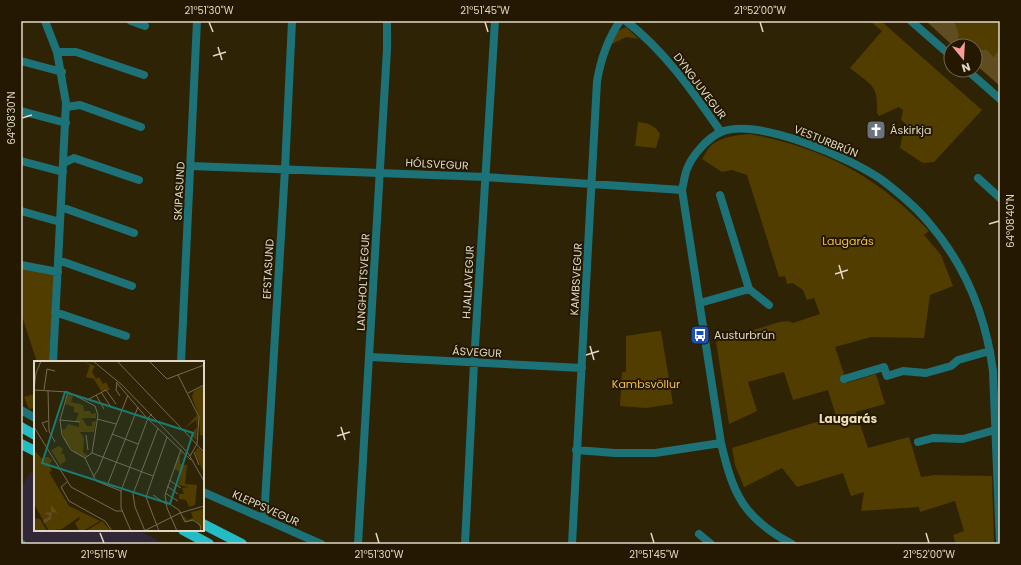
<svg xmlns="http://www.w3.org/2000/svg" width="1021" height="565" viewBox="0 0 1021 565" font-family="Poppins,sans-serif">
<rect width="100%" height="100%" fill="#2e2305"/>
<path fill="#322736" d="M 30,472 L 35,475 L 35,530 L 138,530 L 165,544 L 31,544 L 21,539 L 21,489 Z"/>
<path fill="#523d00" d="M 870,21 L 881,21 L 982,110 L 934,162 L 923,163 L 900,148 L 905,123 L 901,120 L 903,110 L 899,107 L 879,116 L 877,113 C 878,84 872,86 850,68 L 882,31 Z
M 954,21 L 1000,21 L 1000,47 L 994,57 L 986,49 L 975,51 L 975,46 L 952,45 L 957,43 L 958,31 Z
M 626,27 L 639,39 L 626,37 L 610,45 L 618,31 Z
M 638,122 C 647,123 655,125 660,134 L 656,148 L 635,146 Z
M 750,134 C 824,148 877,176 929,231 L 924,235 L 941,255 L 953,286 L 930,295 L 924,338 L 871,337 L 835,347 L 847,383 L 876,374 L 885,404 L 856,412 L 868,448 L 909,437 L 921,477 L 935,475 L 992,476 L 994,544 L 956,544 L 953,535 L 964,531 L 955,501 L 920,512 L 919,507 L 861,511 L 864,492 L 851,496 L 843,473 L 797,487 L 782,468 L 744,487 L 735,465 L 732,448 L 836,416 L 828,390 L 793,400 L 784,372 L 748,382 L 757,411 L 729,424 L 716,342 L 779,322 L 788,321 L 793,323 L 820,314 L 814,298 L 807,300 L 803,290 L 793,283 L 787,284 L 785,276 L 779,277 L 747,175 L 732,170 L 722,172 L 702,159 C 705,155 706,151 709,148 C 718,137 737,135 750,134 Z
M 21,268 L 54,273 L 49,362 L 37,362 L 21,313 Z
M 658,331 L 661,331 L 673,404 L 646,408 L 620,406 L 622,372 L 626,372 L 626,336 Z
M 35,394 L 35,408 L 29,409 L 24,397 Z"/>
<path fill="#5f4c1f" d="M 926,21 L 954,21 C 958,30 963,40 952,45 Z
M 1000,47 L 1000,84 L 999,85 L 975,64 L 975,51 L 986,49 L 994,57 Z"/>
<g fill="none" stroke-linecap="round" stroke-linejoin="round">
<path stroke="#1d7278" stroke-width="8" d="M 45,21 L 57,52 L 66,103 L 53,362
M 131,21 L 145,26
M 626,21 C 665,51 693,92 721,132
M 57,52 L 76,52 L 144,75
M 21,61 L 62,72
M 66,107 L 80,105 L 141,127
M 21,111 L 66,123
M 21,161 L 63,172
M 64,163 L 74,158 L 139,180
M 191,166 L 485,177 L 682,190
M 978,178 L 1000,198
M 720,195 L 749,289 L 769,305
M 61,207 L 134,233
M 21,211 L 60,222
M 58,260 L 132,286
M 21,265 L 58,272
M 700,303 L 749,289
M 55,312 L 126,336
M 370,357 L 582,368
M 181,362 L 197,21
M 844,379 L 884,367 L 887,376 L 903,371 L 926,373 L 951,366 L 958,360 L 990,351
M 21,410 L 35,418
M 918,442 L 933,438 L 963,439 L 995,430
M 576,450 L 615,453 L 655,453 L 721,443
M 203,492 L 321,544
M 264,519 L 285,169 L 292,21
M 699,534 L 711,544
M 21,544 L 22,544
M 465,544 L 474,363 L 495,21
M 572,544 L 597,81 C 601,58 607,40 620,21
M 792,544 C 743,518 733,494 721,443 L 682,190 C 684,183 684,176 687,169 C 692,156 707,138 721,132 C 757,117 851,158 882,180 C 899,193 916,207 929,223 C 965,265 986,317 993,371 L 1000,544"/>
<path stroke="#1d7278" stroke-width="8" d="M 911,21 L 951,56
M 967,70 L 1000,99
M 358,544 L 387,49 L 387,21"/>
<path stroke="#23bcc5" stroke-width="10" d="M 21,427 L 35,435
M 21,444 L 35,451
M 203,524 L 242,544
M 183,530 L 209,544"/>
</g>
<path fill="none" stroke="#dfd8c7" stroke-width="1.5" d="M 209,22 L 213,32M 485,22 L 488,32M 760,22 L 763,32M 218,47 L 222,60M 213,56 L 226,52M 22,118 L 32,115M 989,224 L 999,221M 839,265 L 843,279M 835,274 L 848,270M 590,346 L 594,360M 586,355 L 599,351M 341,427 L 345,440M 337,436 L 350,432M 100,533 L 104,543M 376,533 L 379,543M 651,533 L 654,543M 926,533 L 929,543"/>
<defs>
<g id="church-square" transform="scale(1)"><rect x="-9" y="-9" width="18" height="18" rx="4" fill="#6b7280" stroke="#241900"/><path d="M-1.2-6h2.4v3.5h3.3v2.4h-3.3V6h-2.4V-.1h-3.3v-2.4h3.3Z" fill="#fff"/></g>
<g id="bus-square" transform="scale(1)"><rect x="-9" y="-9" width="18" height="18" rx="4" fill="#1a4fb4" stroke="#241900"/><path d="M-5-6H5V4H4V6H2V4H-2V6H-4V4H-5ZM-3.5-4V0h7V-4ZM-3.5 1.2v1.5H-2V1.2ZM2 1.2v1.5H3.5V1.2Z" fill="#fff"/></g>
</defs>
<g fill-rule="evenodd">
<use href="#church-square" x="876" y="130"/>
<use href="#bus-square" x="700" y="335"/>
</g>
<g text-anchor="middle" stroke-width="4" stroke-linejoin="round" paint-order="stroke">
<g font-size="11" fill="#dfd8c7" stroke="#241900">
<text transform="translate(700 86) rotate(53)" y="4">DYNGJUVEGUR</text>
<text transform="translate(826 141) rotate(22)" y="4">VESTURBRÚN</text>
<text transform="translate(437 164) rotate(3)" y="4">HÓLSVEGUR</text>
<text transform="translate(179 191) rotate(-87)" y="4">SKIPASUND</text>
<text transform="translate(268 269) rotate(-87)" y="4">EFSTASUND</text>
<text transform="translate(576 279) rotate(-87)" y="4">KAMBSVEGUR</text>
<text transform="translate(363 282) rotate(-87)" y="4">LANGHOLTSVEGUR</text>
<text transform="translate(468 282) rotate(-87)" y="4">HJALLAVEGUR</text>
<text transform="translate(477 352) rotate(3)" y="4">ÁSVEGUR</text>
<text transform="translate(266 508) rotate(24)" y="4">KLEPPSVEGUR</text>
</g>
<g font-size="11" fill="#dfd8c7" stroke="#241900" text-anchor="start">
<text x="890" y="134">Áskirkja</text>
<text x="714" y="339">Austurbrún</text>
</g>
<g font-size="11" fill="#eec048" stroke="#241900">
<text x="848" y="245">Laugarás</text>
<text x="646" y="388">Kambsvöllur</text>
</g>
<g font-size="12" font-weight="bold" fill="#ecdebc" stroke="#241900">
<text x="848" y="423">Laugarás</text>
</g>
</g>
<g transform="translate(34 361)">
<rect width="170" height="170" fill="#2e2305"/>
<path d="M 49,0 L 61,5 L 58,11 L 62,18 L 65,16 L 69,23 L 72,21 L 76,29 L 67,30 L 60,18 L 52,16 L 56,4 ZM 170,25 L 169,44 L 170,75 L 166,74 L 165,55 L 158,36 L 160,30 ZM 34,33 L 39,35 L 37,41 L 49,44 L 50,50 L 56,50 L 57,53 L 62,52 L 62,57 L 48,57 L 53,65 L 58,65 L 58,61 L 62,60 L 60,71 L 46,71 L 50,77 L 49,91 L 54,95 L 49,96 L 41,92 L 31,80 L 28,69 L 31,68 L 34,63 L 45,66 L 45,61 L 41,61 L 45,52 L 40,51 L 40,46 L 31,43 ZM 163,54 L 164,56 L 162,79 L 157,74 L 163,66 L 162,59 L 151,67 ZM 0,80 L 1,90 L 7,97 L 14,96 L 18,99 L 15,104 L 18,110 L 15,111 L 35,145 L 66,160 L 49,170 L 45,169 L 41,162 L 46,158 L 45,156 L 28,168 L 15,170 L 0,143 ZM 25,85 L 29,88 L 27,93 L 30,93 L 32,100 L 27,103 L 28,107 L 17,89 ZM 164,86 L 170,92 L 170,113 L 161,91 ZM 147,91 L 149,92 L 146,94 L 146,103 L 153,104 L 151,123 L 163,124 L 161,144 L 155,146 L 152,139 L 145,138 L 145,133 L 150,133 L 148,127 L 154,126 L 144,124 L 147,112 L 140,107 ZM 170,148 L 170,170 L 161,159 L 151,160 L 148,153 L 153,159 L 159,157 L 157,151 ZM 0,157 L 6,158 L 13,170 L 0,170 ZM 68,160 L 77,170 L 52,170 Z" fill="#523d00"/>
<path d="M 17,144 L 24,152 L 18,151 L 17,158 L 10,163 L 9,159 L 16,155 L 10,152 L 17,151 Z" fill="#5f4c1f"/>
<path fill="none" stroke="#756b53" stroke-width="1" d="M 59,0 L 88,24 L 154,92 L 170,120M 83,0 L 170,91M 115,0 L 133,18 L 170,4M 144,14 L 165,56 L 163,83 L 156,95M 82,21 L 112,56 L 157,99M 83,22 L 82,29 L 86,35M 0,29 L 34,31 L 61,45 L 64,54 L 58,92 L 51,97M 0,29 L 2,12 L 7,0M 10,29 L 13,8 L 21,10M 14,29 L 15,70 L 21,81M 34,31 L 26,59 L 28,74 L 37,89 L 51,97M 67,31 L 77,46M 154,32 L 170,24M 62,34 L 70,48M 53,39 L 72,29 L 82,43M 63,58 L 82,63M 26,59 L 46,61M 0,66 L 37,126 L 82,150 L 89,150M 13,71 L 8,62 L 14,60M 78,73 L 104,83M 52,74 L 54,89M 160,91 L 165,104M 58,92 L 119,115M 51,97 L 62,120 L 87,130M 59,116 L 64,109 L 94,34M 135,119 L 147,127M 33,121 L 27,126 L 35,140 L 71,160 L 78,170M 73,125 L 104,46M 133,125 L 144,133M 131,132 L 144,140M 119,134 L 132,143M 131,140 L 145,149 L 151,161 L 159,159 L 166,164 L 167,170M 97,170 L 87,147 L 87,130 L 114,57 L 118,53M 110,170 L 146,152 L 170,145M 111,170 L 101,146 L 99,133 L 124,67M 125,170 L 112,136 L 133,76M 143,170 L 133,147 L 131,134 L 147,88"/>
<path fill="#197b72" fill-opacity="0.15" stroke="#197b72" stroke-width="2" d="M 31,31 L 159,72 L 136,143 L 8,102 Z"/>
<rect width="170" height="170" fill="none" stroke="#dfd8c7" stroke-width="2"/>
</g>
<rect width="1021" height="565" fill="none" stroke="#241900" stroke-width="44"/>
<g transform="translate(963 58) rotate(162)"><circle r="19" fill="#241900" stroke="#6f6550"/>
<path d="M0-3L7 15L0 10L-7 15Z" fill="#f59b98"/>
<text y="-6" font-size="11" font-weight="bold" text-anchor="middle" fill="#dfd8c7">N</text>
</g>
<rect x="22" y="22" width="977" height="521" fill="none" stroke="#dfd8c7" stroke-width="1.5"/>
<g font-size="10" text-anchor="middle" fill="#dfd8c7">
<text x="209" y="14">21°51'30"W</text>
<text x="485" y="14">21°51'45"W</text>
<text x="760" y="14">21°52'00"W</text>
<text transform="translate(11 118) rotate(-90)" y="4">64°08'30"N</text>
<text transform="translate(1010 221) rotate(-90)" y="4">64°08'40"N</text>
<text x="104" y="558">21°51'15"W</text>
<text x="379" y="558">21°51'30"W</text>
<text x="654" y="558">21°51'45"W</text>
<text x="929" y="558">21°52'00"W</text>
</g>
</svg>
